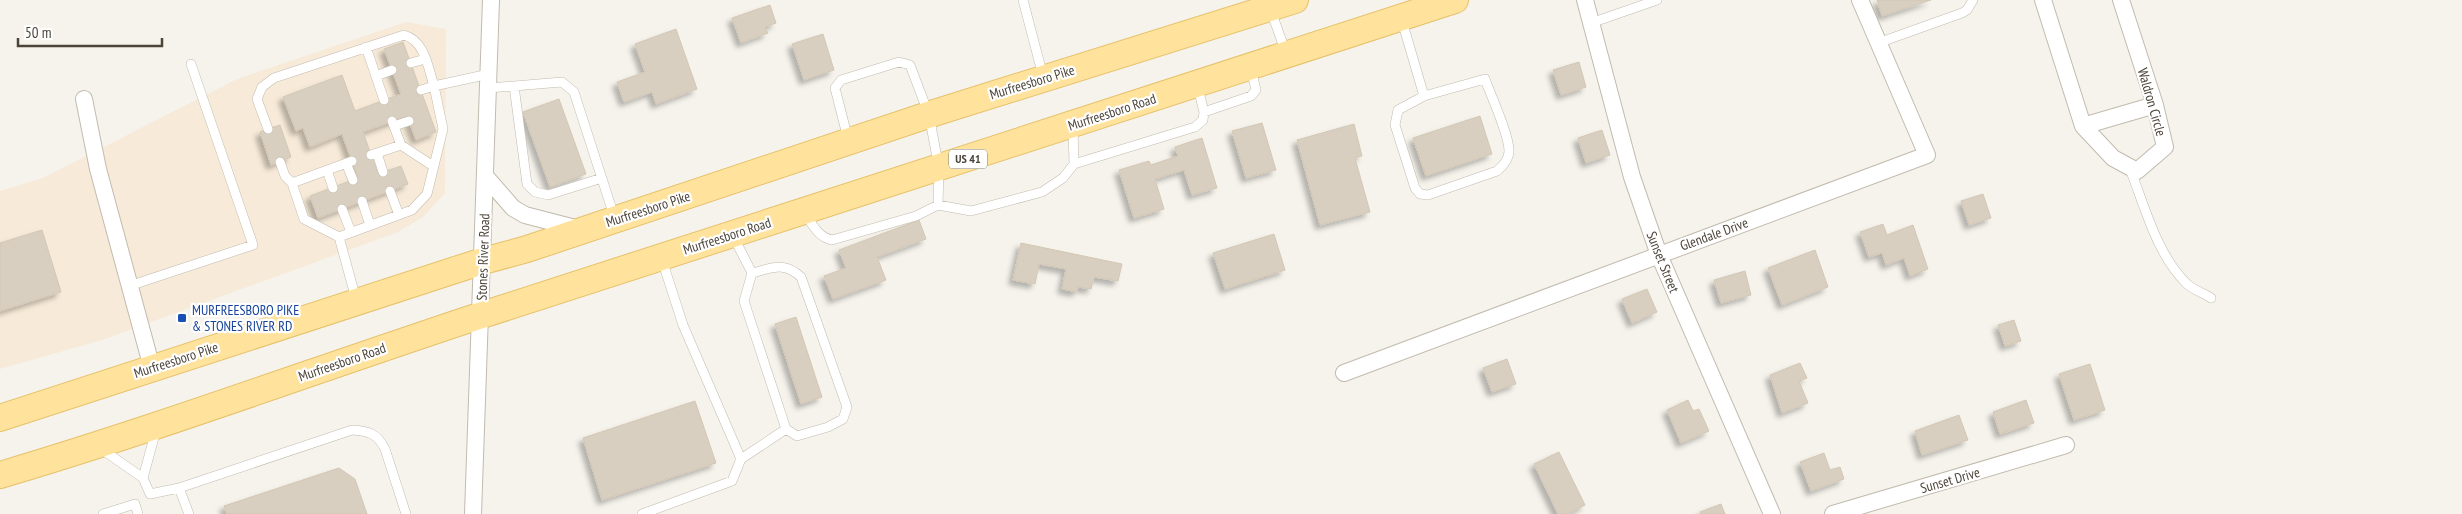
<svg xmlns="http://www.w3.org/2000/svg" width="2462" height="514" viewBox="0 0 2462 514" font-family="'PT Sans Narrow',sans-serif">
<defs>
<filter id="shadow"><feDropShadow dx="-4.5" dy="4.5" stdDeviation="2.5" flood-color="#0004"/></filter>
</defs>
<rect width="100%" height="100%" fill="#f6f3ec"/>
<path fill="#f7ead8" d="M 406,22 L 446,29 L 445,193 L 423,217 L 398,232 L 102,340 L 0,369 L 0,191 L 43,178 L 237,79 Z"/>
<path fill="#d8cfc1" stroke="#d3c7b4" filter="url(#shadow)" d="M 1877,0 L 1931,0 L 1882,16 Z
M 770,5 L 776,23 L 765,27 L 768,33 L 741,43 L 732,18 Z
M 676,29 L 697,89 L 656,104 L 652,92 L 624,102 L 617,82 L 645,72 L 635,44 Z
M 823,34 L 834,70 L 804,80 L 792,44 Z
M 403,42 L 436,132 L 416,140 L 407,116 L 363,132 L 378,174 L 401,166 L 408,184 L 318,218 L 310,196 L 358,178 L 342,134 L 310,147 L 303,128 L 296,131 L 283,97 L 342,75 L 355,111 L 401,94 L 384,49 Z
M 1579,62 L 1586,87 L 1561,95 L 1553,70 Z
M 559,99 L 586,174 L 550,187 L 523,112 Z
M 1480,116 L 1492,154 L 1426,176 L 1413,138 Z
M 1262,123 L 1276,170 L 1246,178 L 1232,131 Z
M 1354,124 L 1362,156 L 1355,158 L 1370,212 L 1320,225 L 1297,140 Z
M 280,125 L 291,157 L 271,165 L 260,132 Z
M 1602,130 L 1610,155 L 1586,163 L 1578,138 Z
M 1202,138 L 1217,188 L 1192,195 L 1184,170 L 1155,179 L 1164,209 L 1134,218 L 1119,170 L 1149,161 L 1151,165 L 1178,156 L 1175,147 Z
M 1983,194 L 1991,218 L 1969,225 L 1961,201 Z
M 919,220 L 926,239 L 877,257 L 886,280 L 833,299 L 824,276 L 846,268 L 839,250 Z
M 1883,224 L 1887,235 L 1913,225 L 1928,269 L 1910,276 L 1904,258 L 1886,265 L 1882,253 L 1869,257 L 1860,232 Z
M 42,230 L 61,292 L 0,311 L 0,243 Z
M 1274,234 L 1285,270 L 1225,289 L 1213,253 Z
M 1021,243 L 1122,264 L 1118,281 L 1094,277 L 1091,289 L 1078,287 L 1077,292 L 1062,289 L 1066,269 L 1039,264 L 1035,284 L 1013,280 Z
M 1815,250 L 1828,287 L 1782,305 L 1768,268 Z
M 1745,271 L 1751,295 L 1721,303 L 1714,280 Z
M 1647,289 L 1657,312 L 1632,323 L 1622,299 Z
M 796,317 L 822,397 L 801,404 L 775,324 Z
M 2014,320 L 2021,341 L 2005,346 L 1998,325 Z
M 1507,359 L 1516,384 L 1492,392 L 1483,368 Z
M 1800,363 L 1807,378 L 1799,381 L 1808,403 L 1782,413 L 1770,375 Z
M 2090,364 L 2105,410 L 2074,420 L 2059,374 Z
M 1688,400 L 1693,411 L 1699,409 L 1709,431 L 1681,443 L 1667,410 Z
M 2026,400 L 2034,423 L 2000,434 L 1993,412 Z
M 695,401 L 716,463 L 602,500 L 583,438 Z
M 1959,415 L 1968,440 L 1922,455 L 1915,431 Z
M 1559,452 L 1585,505 L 1567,514 L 1558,514 L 1534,464 Z
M 1824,453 L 1830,470 L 1840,467 L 1844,479 L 1811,491 L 1800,462 Z
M 339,468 L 355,479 L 367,514 L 227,514 L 224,506 Z
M 1721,504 L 1725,514 L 1701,514 L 1700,512 Z"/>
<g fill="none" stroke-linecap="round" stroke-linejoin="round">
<g stroke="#c2bbae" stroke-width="10">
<path id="service" d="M 1023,0 L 1043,76
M 1271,11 L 1286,53
M 1402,21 L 1424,96
M 1591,23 L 1657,0
M 1878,43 L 1962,13 L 1967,10 L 1973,0
M 366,47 L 384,100
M 411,63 L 425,59
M 376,76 L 392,70
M 1485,79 C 1491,96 1509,134 1509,151 C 1509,160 1503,166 1497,171 L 1428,195 L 1420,194 L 1415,188 L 1395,125 L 1398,110 L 1424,96 Z
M 514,86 L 527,184 L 535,192 L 548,195 L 602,178
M 489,88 L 562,82 L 574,92 L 615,219
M 1204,112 L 1251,96 L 1256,90 L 1251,68
M 392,121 L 401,145 L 433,166
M 394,126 L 409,121
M 268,129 L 257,99 L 262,87 L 274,78 L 404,35 C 425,41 428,67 434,86 L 421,90
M 848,139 L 835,88 L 841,80 L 899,62 L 910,65 L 929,115 L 939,168 L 938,205
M 377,153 L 383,172
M 371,155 L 401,145
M 280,162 L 285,176 L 292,183
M 346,163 L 353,180
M 1074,164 L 1195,127 L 1203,120 L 1204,112 L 1198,88
M 2130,169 C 2145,207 2157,255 2187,284 C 2194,290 2203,293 2211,298
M 327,170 L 333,188
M 390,191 L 399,215
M 362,201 L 370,225
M 342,209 L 351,232
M 805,214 C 813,225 818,237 832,240 L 916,216 L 938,205 L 971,211 L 1042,192 L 1063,178 L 1074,164 L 1073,127
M 339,237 L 304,219 L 292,183 L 352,161
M 662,260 L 683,325 L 741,459
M 752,273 C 773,268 784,261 801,277 L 847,407 L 843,419 L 828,427 L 797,436 L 786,429
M 129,286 L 253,245 L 191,64
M 356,299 L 339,237 L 412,210 L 427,194 L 443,129 L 434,86 L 489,74
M 100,448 L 143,478 L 150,494 L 179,488 L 189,514
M 143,478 L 156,430
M 179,488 L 352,430 C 368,431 377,433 385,449 L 406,514
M 103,514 L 135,504 L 138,514
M 642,514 L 732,481 L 741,459 L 786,429 L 744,301 L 752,273 L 733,236"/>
</g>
<g stroke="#c2bbae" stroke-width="18">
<path id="minor" d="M 1585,0 L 1632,177 L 1659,255 L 1772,514
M 2043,0 L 2083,126 L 2113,158 L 2137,171 L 2165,147 L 2155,105 L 2121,0
M 84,99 L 98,169 L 152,368
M 2083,126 L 2155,105
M 486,177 L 513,208 L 525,215 L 579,229
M 1344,373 L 1927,155 L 1860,0
M 473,514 L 491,0
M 1833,514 L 2066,445"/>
</g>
<g stroke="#e6c16a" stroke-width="28">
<path id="primary" d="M 0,418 L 483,261 L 527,249 L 934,113 L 1295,0
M 0,475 C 162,427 321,368 482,315 C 806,209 1131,108 1455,0"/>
</g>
<use href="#service" stroke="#fff" stroke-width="9"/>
<use href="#minor" stroke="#fff" stroke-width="16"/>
<use href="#primary" stroke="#ffe39c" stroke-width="26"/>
</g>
<rect fill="#1a4fb4" stroke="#fff" stroke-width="2" x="177" y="313" width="10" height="10" rx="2.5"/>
<g text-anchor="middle" stroke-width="4.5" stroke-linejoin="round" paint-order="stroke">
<rect fill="#fff" stroke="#817c74" stroke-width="1" x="949" y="149.5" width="38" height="19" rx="4"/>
<g font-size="12" font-weight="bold" fill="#4b4439">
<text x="968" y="163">US 41</text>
</g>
<g font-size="14" fill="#4b4439" stroke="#fff">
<text transform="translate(1032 82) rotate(-17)" y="5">Murfreesboro Pike</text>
<text transform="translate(2152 102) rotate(74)" y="5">Waldron Circle</text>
<text transform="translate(1112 112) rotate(-18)" y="5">Murfreesboro Road</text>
<text transform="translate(648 209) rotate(-18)" y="5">Murfreesboro Pike</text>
<text transform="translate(1714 234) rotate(-20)" y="5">Glendale Drive</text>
<text transform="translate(727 236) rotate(-18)" y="5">Murfreesboro Road</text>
<text transform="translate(483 257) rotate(-88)" y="5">Stones River Road</text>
<text transform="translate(1663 262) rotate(68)" y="5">Sunset Street</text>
<text transform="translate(176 360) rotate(-18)" y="5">Murfreesboro Pike</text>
<text transform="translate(342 362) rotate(-19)" y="5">Murfreesboro Road</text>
<text transform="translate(1950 480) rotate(-16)" y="5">Sunset Drive</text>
</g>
<g font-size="14" fill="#164399" stroke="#fff" text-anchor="start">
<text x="192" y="315">MURFREESBORO PIKE<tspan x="192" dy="16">&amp; STONES RIVER RD</tspan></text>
</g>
</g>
<path d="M18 38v8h144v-8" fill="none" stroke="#4b4439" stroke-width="2.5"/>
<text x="25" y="38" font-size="15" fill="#4b4439" stroke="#ffffff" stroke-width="4" paint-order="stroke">50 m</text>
</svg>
